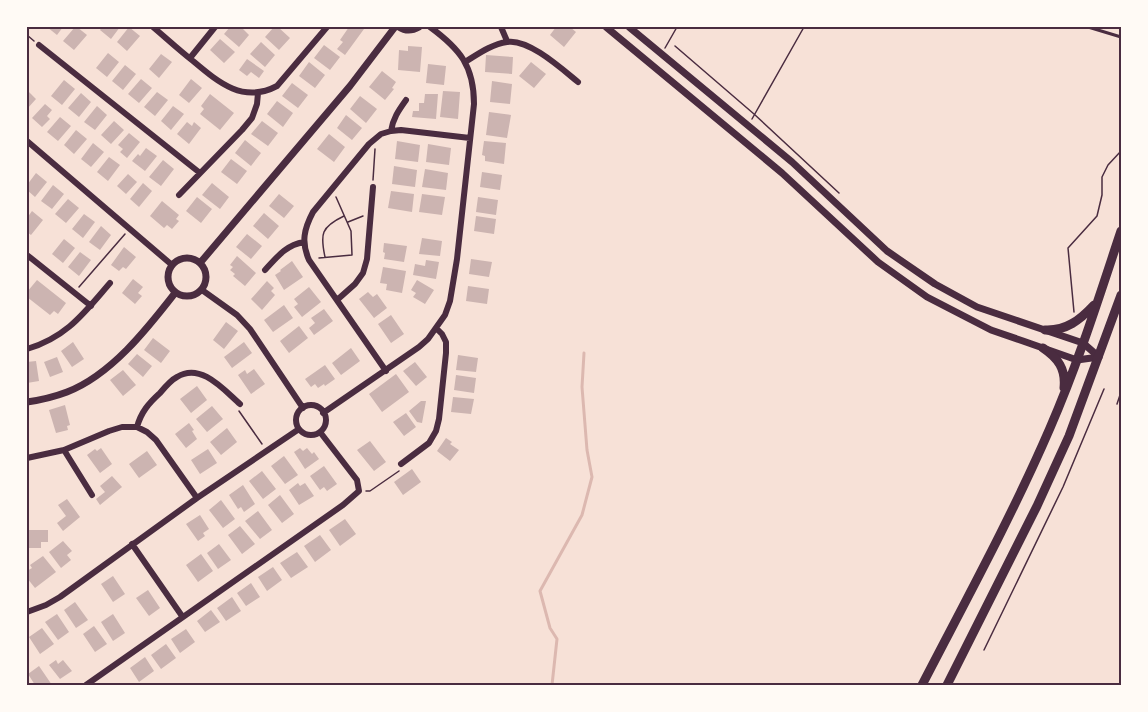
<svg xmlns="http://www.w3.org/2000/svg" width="1148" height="712" viewBox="0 0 1148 712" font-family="Karla,sans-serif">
<rect width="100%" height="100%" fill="#f7e1d7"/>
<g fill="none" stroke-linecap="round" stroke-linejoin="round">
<path stroke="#dcb8b0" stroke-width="3" d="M 552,685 L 557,639 L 550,628 L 540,591 L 582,515 L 592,477 L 587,450 L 582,387 L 584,353"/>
</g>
<path fill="#ccb4b1" d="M 47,27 L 63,27 L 57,35 Z
M 75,27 L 77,27 L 87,35 L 74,50 L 63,41 Z
M 102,27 L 120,27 L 111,39 L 100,30 Z
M 129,27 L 140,36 L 127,51 L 117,42 Z
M 230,27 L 241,27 L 249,35 L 239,47 L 224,34 Z
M 274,27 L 278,27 L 290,38 L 279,50 L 265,37 Z
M 349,27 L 361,27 L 364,29 L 345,55 L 337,49 L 343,42 L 340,40 Z
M 556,27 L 570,27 L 576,32 L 564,47 L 550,35 Z
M 220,39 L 235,52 L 224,63 L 210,50 Z
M 261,42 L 275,55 L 265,67 L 250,54 Z
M 324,45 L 340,57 L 330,70 L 314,58 Z
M 408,46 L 422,47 L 420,72 L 398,70 L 399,50 L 408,51 Z
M 108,53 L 119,62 L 107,77 L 96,68 Z
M 161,54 L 172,62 L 159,78 L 149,69 Z
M 486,55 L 513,57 L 512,74 L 485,72 Z
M 247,59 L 264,71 L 259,78 L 251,72 L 247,76 L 239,70 Z
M 309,62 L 325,75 L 315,88 L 299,76 Z
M 531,62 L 546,74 L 534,88 L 519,76 Z
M 428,64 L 446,66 L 444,85 L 426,83 Z
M 125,65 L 136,74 L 123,90 L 112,81 Z
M 382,71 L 396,82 L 392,88 L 394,89 L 385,100 L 369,87 Z
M 141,79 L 152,88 L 139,103 L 128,94 Z
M 191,79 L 202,88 L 189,103 L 179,95 Z
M 64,80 L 75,89 L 62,105 L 51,96 Z
M 492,81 L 512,84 L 510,104 L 490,102 Z
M 292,83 L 308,95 L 298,108 L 282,96 Z
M 27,90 L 36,99 L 27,109 Z
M 443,91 L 460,92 L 458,119 L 440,117 Z
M 157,92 L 168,100 L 155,116 L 144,107 Z
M 81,93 L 91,102 L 79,117 L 68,108 Z
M 210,94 L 234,113 L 220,130 L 200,114 L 204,109 L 201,106 Z
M 425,94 L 438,94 L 436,119 L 412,117 L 413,111 L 419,111 L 419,103 L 424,103 Z
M 360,96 L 377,109 L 366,123 L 350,109 Z
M 277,101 L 293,113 L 283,127 L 267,114 Z
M 45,104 L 52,110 L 47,116 L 50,119 L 42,127 L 32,118 Z
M 97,106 L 107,115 L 95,130 L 84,122 Z
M 173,106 L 184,114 L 171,130 L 161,121 Z
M 489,112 L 511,115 L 507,138 L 486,135 Z
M 346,115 L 362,128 L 352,140 L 337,128 Z
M 60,117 L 71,126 L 58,141 L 47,132 Z
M 114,121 L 124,130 L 111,144 L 101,135 Z
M 262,121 L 278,133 L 268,146 L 251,134 Z
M 187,122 L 192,126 L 194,122 L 201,128 L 189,144 L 177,134 Z
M 76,130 L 87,139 L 74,154 L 64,145 Z
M 129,133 L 140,142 L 127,158 L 120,152 L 123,149 L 118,145 Z
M 329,134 L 345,147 L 334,162 L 317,149 Z
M 245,140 L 261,153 L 251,166 L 235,153 Z
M 397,141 L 420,145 L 418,162 L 395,159 Z
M 484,141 L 506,143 L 504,164 L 485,161 L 485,156 L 482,155 Z
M 93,143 L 104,152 L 91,167 L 81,159 Z
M 428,144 L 451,148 L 449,165 L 426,162 Z
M 146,148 L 157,156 L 145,171 L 132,161 L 138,154 L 140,156 Z
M 109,157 L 120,165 L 108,181 L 97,172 Z
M 231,159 L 247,171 L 237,184 L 221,172 Z
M 163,160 L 174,169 L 161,186 L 149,177 Z
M 394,166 L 417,170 L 415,187 L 392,184 Z
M 425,169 L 448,173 L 446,190 L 422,187 Z
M 482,172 L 502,175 L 500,190 L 480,187 Z
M 36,173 L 47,182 L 35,197 L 27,190 L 27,185 Z
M 128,174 L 137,182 L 126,194 L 117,186 Z
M 143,183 L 152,191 L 139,207 L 130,199 Z
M 212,183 L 229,197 L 220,209 L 202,195 Z
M 53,185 L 64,194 L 52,209 L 41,201 Z
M 391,191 L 414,194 L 412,212 L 388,208 Z
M 279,194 L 294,206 L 284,218 L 269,206 Z
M 422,194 L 445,197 L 442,215 L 419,212 Z
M 197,197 L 212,209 L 201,223 L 186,211 Z
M 478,197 L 498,200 L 496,215 L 476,212 Z
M 68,199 L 79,208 L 66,223 L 55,214 Z
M 162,201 L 179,215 L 176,219 L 179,221 L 172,229 L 167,225 L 164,228 L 150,216 Z
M 32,211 L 43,220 L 31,235 L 27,232 L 27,218 Z
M 264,213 L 279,226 L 268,239 L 253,226 Z
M 84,214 L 95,222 L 83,238 L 72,229 Z
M 476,216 L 496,219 L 494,234 L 474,231 Z
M 101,226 L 111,235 L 100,250 L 89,242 Z
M 247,234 L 262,246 L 251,259 L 236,247 Z
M 422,238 L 442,241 L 440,256 L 419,254 Z
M 64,239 L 75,248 L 63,263 L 52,254 Z
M 384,243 L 407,246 L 404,262 L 384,259 L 385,253 L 383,252 Z
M 124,247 L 136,257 L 126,269 L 123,267 L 119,271 L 111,265 Z
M 80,252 L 91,260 L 79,276 L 68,267 Z
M 237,256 L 256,273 L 245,286 L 233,276 L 235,274 L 230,270 L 233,267 L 230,265 Z
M 471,259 L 492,262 L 489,277 L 469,274 Z
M 426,260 L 439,262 L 436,279 L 413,275 L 415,264 L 425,266 Z
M 292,261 L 303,277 L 284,290 L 275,275 L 281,271 L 280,270 Z
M 383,267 L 406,271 L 402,293 L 386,290 L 387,284 L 380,283 Z
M 133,279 L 143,287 L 138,293 L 142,296 L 135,304 L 122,293 Z
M 37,280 L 66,303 L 58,314 L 54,311 L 50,315 L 27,297 L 27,292 Z
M 417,280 L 434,290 L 425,304 L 413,297 L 416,293 L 411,290 Z
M 267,281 L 274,288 L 271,291 L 275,295 L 262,310 L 251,299 Z
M 468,286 L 489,289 L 487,304 L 466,301 Z
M 309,287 L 321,302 L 302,317 L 294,307 L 298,304 L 294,299 Z
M 368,292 L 373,297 L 377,294 L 387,308 L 374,318 L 359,299 Z
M 284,305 L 293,318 L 273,332 L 264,320 Z
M 324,309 L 333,321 L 314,335 L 309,328 L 315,323 L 311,318 Z
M 391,315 L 404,334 L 391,343 L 378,324 Z
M 226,322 L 238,331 L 224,349 L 213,340 Z
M 299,326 L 308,338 L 289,353 L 280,341 Z
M 153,338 L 170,351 L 161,363 L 144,350 Z
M 73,342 L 84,359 L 72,367 L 61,351 Z
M 244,342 L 252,353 L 232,368 L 224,357 Z
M 351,348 L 360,361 L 341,375 L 332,363 Z
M 137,354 L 152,366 L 143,377 L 128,364 Z
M 458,355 L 478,358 L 476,372 L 456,370 Z
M 57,357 L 63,372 L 50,377 L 44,362 Z
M 36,361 L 39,381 L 27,383 L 27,362 Z
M 415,362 L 427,377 L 416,386 L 403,371 Z
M 325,365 L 335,379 L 325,386 L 324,384 L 318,388 L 315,384 L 311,387 L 305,379 Z
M 254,369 L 265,384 L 251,394 L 238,375 L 245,370 L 247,374 Z
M 123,370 L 136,385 L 123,396 L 110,380 Z
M 396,374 L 409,392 L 382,412 L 369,394 Z
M 456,375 L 476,378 L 474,393 L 454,390 Z
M 197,386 L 207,400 L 191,413 L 180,399 Z
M 453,397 L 474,399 L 471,414 L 451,412 Z
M 421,401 L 426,401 L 422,423 L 417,422 L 409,411 Z
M 65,405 L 70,425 L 67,426 L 68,430 L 56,433 L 49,410 Z
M 212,406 L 223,419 L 207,432 L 196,419 Z
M 406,413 L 416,427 L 404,436 L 393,422 Z
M 189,423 L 194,430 L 192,431 L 197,439 L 186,448 L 175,434 Z
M 227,428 L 237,442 L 221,455 L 210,442 Z
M 446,438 L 452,442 L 450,444 L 459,450 L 450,461 L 437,451 Z
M 370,441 L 386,462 L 374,471 L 357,450 Z
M 101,448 L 112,464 L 100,473 L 87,455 L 95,449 L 97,451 Z
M 300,448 L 303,451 L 307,448 L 312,454 L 314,452 L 319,459 L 305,469 L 294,452 Z
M 208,449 L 217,463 L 200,474 L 191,460 Z
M 147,451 L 157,465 L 139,478 L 129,464 Z
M 284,456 L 298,475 L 285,484 L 271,466 Z
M 324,466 L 337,484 L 327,491 L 324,487 L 320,490 L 310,476 Z
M 412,469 L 421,482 L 403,495 L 394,482 Z
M 262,471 L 276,489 L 263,499 L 249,481 Z
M 112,476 L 122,487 L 100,505 L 96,499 L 105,492 L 100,486 Z
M 298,483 L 300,486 L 305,483 L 314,496 L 299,505 L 289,490 Z
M 243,485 L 255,504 L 244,512 L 241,507 L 238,509 L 229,495 Z
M 280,495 L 294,514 L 282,523 L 268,505 Z
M 67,499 L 80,517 L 63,531 L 57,523 L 66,516 L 58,505 Z
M 221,500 L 235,519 L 223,528 L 209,510 Z
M 258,511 L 272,530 L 260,539 L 245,521 Z
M 200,515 L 209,529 L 203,533 L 205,536 L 198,541 L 186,524 Z
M 345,519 L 356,534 L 340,546 L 329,530 Z
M 240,526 L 255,544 L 242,554 L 228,535 Z
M 27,530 L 48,530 L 48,542 L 41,542 L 41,548 L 27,548 Z
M 320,535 L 331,550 L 315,562 L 304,546 Z
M 63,541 L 72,551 L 67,555 L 71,560 L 61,568 L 49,552 Z
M 219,544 L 231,560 L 218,569 L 207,553 Z
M 297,552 L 308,567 L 291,578 L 280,563 Z
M 201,554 L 213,571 L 198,582 L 186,565 Z
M 43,556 L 56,572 L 35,588 L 27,578 L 29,575 L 27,571 L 32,568 L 30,565 Z
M 273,567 L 282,580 L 267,591 L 258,577 Z
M 113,576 L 125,594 L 113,602 L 101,584 Z
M 251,583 L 260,597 L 246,606 L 237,593 Z
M 148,590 L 160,608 L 149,616 L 136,598 Z
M 232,597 L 241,611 L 226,621 L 217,608 Z
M 75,602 L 88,620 L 76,628 L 64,610 Z
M 211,610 L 220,622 L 205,632 L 197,621 Z
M 57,614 L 69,632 L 58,640 L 45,622 Z
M 113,614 L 125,633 L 113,641 L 101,622 Z
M 94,626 L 107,644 L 95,652 L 83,634 Z
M 42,628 L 54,644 L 40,654 L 29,637 Z
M 186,629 L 195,642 L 180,653 L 171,639 Z
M 166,644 L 176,658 L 161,669 L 151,655 Z
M 145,657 L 154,671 L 139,682 L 130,668 Z
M 56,660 L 58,664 L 63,660 L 72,671 L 60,679 L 49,665 Z
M 39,666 L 52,685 L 35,685 L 28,674 Z"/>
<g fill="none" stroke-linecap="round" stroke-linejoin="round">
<path stroke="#4a2c40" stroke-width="1.5" d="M 27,35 L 34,41
M 675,46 L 754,114 L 839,193
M 665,48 L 677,27
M 752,119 L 804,27
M 373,180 L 375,149
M 348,222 L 363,216
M 325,257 C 320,234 321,227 344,216
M 319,258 L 352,255 L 351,231 L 336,197
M 79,287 L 125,234
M 1074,312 L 1068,248 L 1097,216 L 1102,195 L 1102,177 L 1108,165 L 1121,151
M 1117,404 L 1121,392
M 239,411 L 262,444
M 366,491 L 370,491 L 399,471
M 984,650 L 1063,487 L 1104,389"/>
<path stroke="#4a2c40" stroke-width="3" d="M 1088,27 L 1121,37"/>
<path stroke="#4a2c40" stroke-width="6" d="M 153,27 C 166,38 179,50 193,61 C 218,82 243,104 277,86 L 327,27
M 501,27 L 507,41
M 39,45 L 200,173
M 190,58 L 215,27
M 465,62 C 478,54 492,44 507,42 C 528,38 562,69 578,82
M 391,131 C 393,118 399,110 406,100
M 27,141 L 172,265
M 179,195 L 242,130 L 252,118 L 257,104 L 258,93
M 27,255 L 91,306
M 265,270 C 277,257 286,245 304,242
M 202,290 L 237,315 L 250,329 L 303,408
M 337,300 L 355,284 L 363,273 L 367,259 L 373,187
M 27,349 C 67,337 84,313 110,283
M 386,371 L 309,260 C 301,242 304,229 313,212 L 369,144 L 381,134 L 391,131 L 401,130 L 470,138
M296 420a15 15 0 1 1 30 0a15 15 0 1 1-30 0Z
M 323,413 L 419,347 L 428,339 L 445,315 L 450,301 L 457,259 L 474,104 C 474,66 460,49 430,27
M 137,427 C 141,412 149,403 160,393 C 165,387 171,380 177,377 C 201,362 224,390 240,404
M 64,450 L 92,495
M 27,458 L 64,450 L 109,431 L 122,427 L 137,427 L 147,432 L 156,440 L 197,498
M 401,464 L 429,443 L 436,431 L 439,419 L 446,353 L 446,342 L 442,334 L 436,328
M 132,544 L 182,616
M 27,612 L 46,605 L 60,597 L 197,498 L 299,429
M 86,685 L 343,505 L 359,491 L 357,480 L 320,432"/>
<path stroke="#4a2c40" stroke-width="7" d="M 399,27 C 405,31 412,31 419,27
M 606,27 L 782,173 L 878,262 L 927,297 L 991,330 L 1023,341 L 1077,360 L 1099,357
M 629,27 L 792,162 L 887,251 L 935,284 L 977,307 L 1083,343 L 1099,357
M168 277a19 19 0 1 1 38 0a19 19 0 1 1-38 0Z
M 200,263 L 350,86 L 395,27
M 27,402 C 41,400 54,397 67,392 C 111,375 147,329 175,293"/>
<path stroke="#4a2c40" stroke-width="9" d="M 1045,330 C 1066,331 1080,320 1094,305
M 1043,348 C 1058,358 1066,369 1064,388
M 922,685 C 966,600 1012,516 1050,428 C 1078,364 1099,297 1121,231
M 947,685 L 1037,506 L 1069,436 L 1121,295"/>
</g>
<rect width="1148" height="712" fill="none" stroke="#fffaf5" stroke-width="57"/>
<rect x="28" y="28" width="1092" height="656" fill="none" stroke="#4a2c40" stroke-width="2"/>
</svg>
